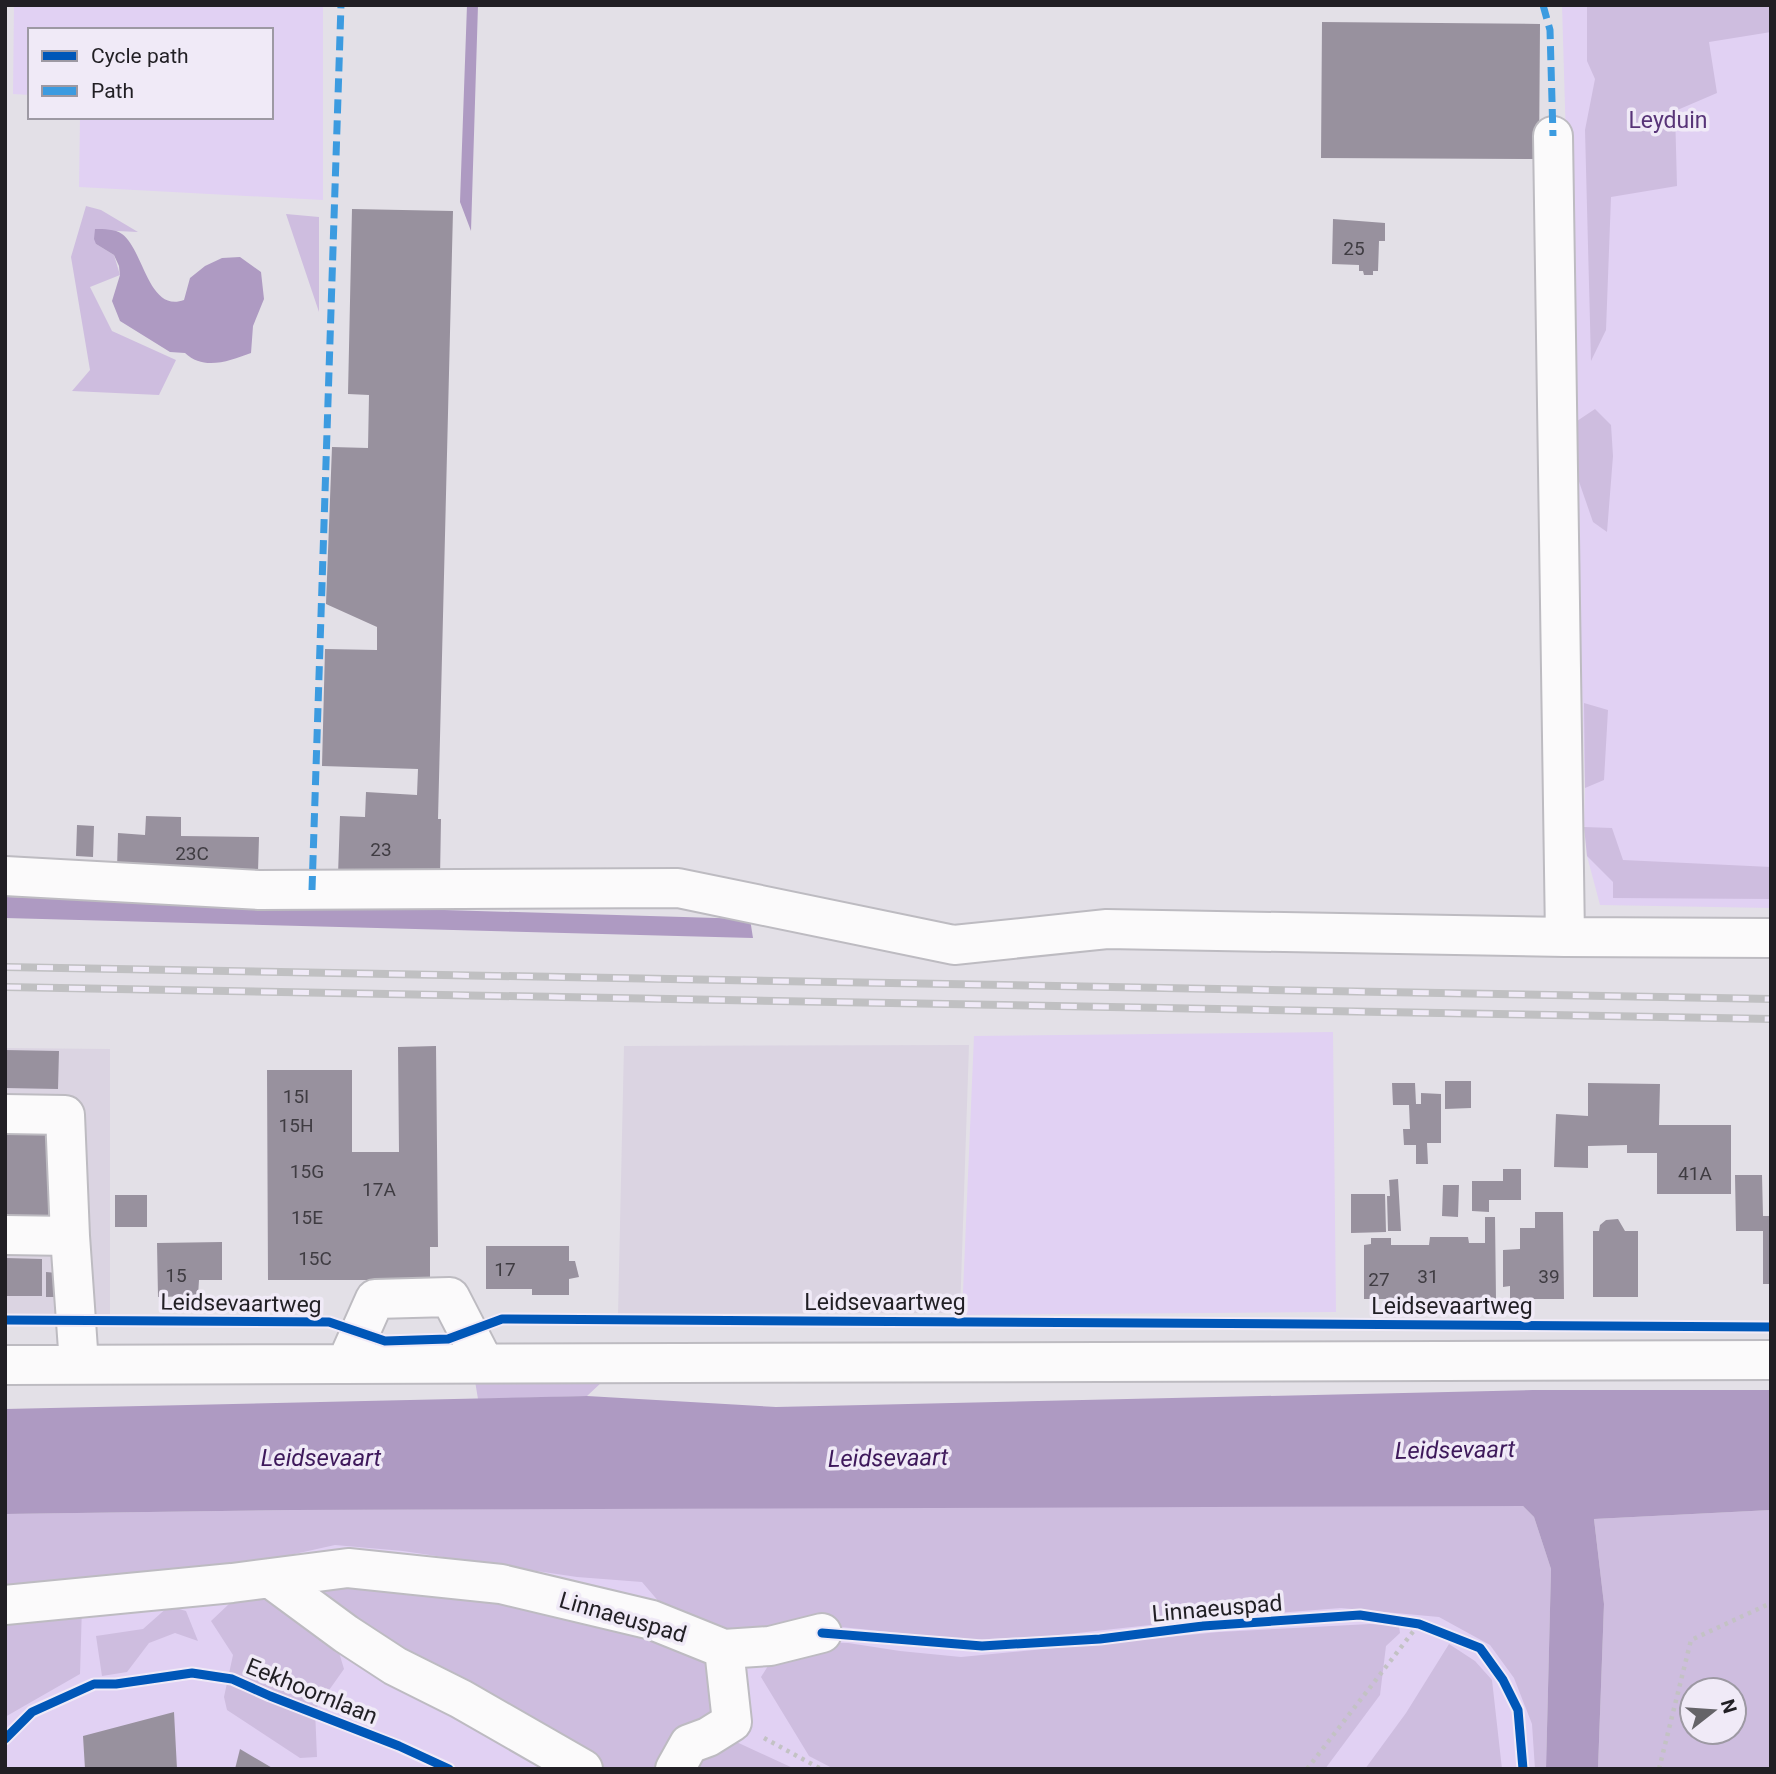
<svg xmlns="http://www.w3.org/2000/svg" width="1776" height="1774" viewBox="0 0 1776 1774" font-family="Roboto,sans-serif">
<rect width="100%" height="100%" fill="#e3e0e7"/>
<path fill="#dbd4e2" d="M 969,1045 L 960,1313 L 618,1314 L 624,1046 Z
M 5,1048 L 110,1049 L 110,1318 L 5,1316 Z"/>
<path fill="#e1d1f3" d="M 14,5 L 323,5 L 323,200 L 79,187 L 80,117 L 271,117 L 271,30 L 30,30 L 30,95 L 13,94 Z
M 1562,5 L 1771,5 L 1771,908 L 1600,905 L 1587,856 L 1586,827 L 1584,826 L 1585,787 Z
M 1333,1032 L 1336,1312 L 962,1315 L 974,1036 Z
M 1513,1505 L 1549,1769 L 5,1769 L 5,1515 Z"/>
<path fill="#cebddf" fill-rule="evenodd" d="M 1587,5 L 1771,5 L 1771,32 L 1709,42 L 1717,93 L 1675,111 L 1677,186 L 1611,197 L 1606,330 L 1591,361 L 1585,130 L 1595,79 L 1587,61 Z
M 86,206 L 101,210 L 138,232 L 97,230 L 96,244 L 114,255 L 120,275 L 90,287 L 112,331 L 176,360 L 159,395 L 72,391 L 90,370 L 71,257 Z
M 286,214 L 319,217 L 319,312 Z
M 1595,409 L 1611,425 L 1613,456 L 1607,532 L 1593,522 L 1576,473 L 1574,423 Z
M 1584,703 L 1608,710 L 1604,780 L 1585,788 Z
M 1584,827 L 1612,828 L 1623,860 L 1771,867 L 1771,899 L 1613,898 L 1613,882 L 1587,856 Z
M 475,1381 L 602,1382 L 587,1396 L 478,1399 Z
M 1513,1505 L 1523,1506 L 1534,1517 L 1551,1569 L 1546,1769 L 1535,1769 L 1532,1724 L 1514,1678 L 1490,1645 L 1439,1617 L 1341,1608 L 1214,1618 L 1050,1636 L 969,1640 L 831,1626 L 719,1632 L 678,1624 L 642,1582 L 577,1577 L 403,1551 L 335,1545 L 263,1561 L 5,1592 L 5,1514 L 291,1510 Z
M 1771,1510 L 1771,1769 L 1598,1769 L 1604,1604 L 1594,1519 ZM 1692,1690 L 1734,1690 L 1734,1732 L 1692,1732 Z
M 293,1582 L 471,1591 L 691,1645 L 712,1673 L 723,1709 L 663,1769 L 607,1769 L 517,1709 L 445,1683 Z
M 248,1586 L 334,1636 L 344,1669 L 315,1710 L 317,1757 L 300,1758 L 227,1710 L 224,1697 L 233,1655 L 211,1621 Z
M 82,1606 L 80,1674 L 5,1717 L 5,1615 Z
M 169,1606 L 186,1611 L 198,1641 L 175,1633 L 149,1643 L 127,1672 L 102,1676 L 96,1636 L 143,1629 Z
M 1370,1624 L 1399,1626 L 1400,1633 L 1386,1646 L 1380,1695 L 1325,1769 L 834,1769 L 809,1756 L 761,1677 L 773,1658 L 813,1642 L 848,1643 L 900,1651 L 961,1657 L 1219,1632 Z
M 1449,1644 L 1475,1661 L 1492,1680 L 1502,1769 L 1365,1769 L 1406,1713 Z
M 730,1739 L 795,1769 L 687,1769 Z"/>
<path fill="#ae9ac2" d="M 467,5 L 478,5 L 471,231 L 460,202 Z
M 95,229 C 104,229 115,229 122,234 C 144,250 148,313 184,300 L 190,278 L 205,266 L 222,258 L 240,257 L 261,272 L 264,299 L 253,326 L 251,353 C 229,361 204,371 185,353 L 170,352 L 120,321 L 112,301 L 120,275 L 119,266 L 114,255 L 96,244 L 94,239 Z
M 5,897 L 750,919 L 753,938 L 5,918 Z
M 1533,1390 L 1771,1390 L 1771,1510 L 1594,1519 L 1604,1604 L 1598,1769 L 1546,1769 L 1551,1569 L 1534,1517 L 1523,1506 L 291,1510 L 5,1514 L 5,1409 L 587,1396 L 776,1407 Z"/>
<path fill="#98919e" d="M 1322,22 L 1540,24 L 1539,159 L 1321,158 Z
M 352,209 L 453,211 L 438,819 L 441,819 L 440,878 L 338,875 L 340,816 L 365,817 L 366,792 L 417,795 L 418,769 L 322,766 L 325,649 L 377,650 L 377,627 L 326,604 L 332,447 L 368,448 L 369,395 L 348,394 Z
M 1333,219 L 1385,223 L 1385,241 L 1379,241 L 1378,271 L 1373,271 L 1373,275 L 1364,275 L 1363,271 L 1359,271 L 1359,265 L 1332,264 Z
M 146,816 L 181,817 L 181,836 L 259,837 L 258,872 L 117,869 L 118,833 L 145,835 Z
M 77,825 L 94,826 L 93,857 L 76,856 Z
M 436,1046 L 438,1247 L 430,1247 L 430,1280 L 268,1280 L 267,1070 L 352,1070 L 352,1152 L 399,1152 L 398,1047 Z
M 5,1050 L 59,1051 L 58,1089 L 5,1088 Z
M 1445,1081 L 1471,1081 L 1471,1108 L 1445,1109 Z
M 1392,1083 L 1415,1083 L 1416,1104 L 1421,1104 L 1421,1093 L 1441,1094 L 1441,1143 L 1427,1143 L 1428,1164 L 1416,1164 L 1416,1145 L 1404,1145 L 1403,1129 L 1410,1129 L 1409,1105 L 1393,1105 Z
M 1588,1083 L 1660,1084 L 1659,1125 L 1731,1125 L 1731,1194 L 1657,1194 L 1657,1153 L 1627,1153 L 1627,1145 L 1588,1146 L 1588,1168 L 1554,1167 L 1556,1114 L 1588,1116 Z
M 5,1130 L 50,1131 L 49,1216 L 5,1215 Z
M 1503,1169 L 1521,1169 L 1521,1200 L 1489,1200 L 1489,1212 L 1472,1211 L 1472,1181 L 1503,1181 Z
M 1735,1175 L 1762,1175 L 1763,1216 L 1771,1216 L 1771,1284 L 1763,1284 L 1763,1231 L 1736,1231 Z
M 1398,1179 L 1401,1231 L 1388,1231 L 1387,1196 L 1390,1196 L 1389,1180 Z
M 1443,1185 L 1459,1185 L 1458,1217 L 1442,1216 Z
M 1351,1194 L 1385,1194 L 1386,1232 L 1351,1233 Z
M 115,1195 L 147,1195 L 147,1227 L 115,1227 Z
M 1535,1212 L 1563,1212 L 1564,1299 L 1532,1299 L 1532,1304 L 1517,1304 L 1516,1300 L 1510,1300 L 1510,1286 L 1503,1287 L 1503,1250 L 1520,1249 L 1520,1228 L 1535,1228 Z
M 1485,1217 L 1495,1217 L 1496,1299 L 1364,1299 L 1364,1245 L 1371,1244 L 1371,1238 L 1391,1238 L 1391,1245 L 1429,1245 L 1430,1237 L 1468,1237 L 1469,1243 L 1485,1243 Z
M 1618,1219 L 1625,1231 L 1638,1231 L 1638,1297 L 1593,1297 L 1593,1231 L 1599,1231 L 1600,1225 L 1606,1220 Z
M 222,1242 L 222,1280 L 199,1280 L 198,1296 L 158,1297 L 157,1243 Z
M 486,1246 L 569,1246 L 569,1261 L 575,1261 L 579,1277 L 569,1279 L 569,1295 L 532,1295 L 532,1289 L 486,1289 Z
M 5,1258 L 42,1259 L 42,1296 L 5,1296 Z
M 46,1272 L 57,1273 L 57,1297 L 46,1297 Z
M 174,1712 L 177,1769 L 85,1769 L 83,1736 Z
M 240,1749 L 274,1769 L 235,1769 Z"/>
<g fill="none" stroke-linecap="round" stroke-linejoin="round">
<g stroke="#bdbbc1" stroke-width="42">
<path id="minor" d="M 1553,136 L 1565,937
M 5,876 L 259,890 L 678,888 L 954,945 L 1107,929 L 1565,937 L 1771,938
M 5,1114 L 65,1115 L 70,1236 L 79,1364
M 5,1235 L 70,1236
M 346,1364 L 375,1299 L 450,1297 L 484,1363
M 5,1365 L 1771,1360
M 270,1578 L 346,1634 L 395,1666 L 461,1699 L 583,1769
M 5,1605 L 232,1583 L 348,1568 L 501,1584 L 652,1620 L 724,1649 L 770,1646 L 822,1633
M 675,1769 L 689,1744 L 708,1737 L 732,1722 L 724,1649"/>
</g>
<path stroke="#c3c2c4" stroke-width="4.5" stroke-dasharray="3.5 5" stroke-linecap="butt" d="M 764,1738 L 821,1769
M 1307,1769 L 1419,1624
M 1659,1769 L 1691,1640 L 1771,1603"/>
<use href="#minor" stroke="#fbfafb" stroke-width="38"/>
<g stroke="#c0c0c2" stroke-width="8">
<path id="rail" d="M 5,967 L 1771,999
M 5,987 L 1771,1019"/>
</g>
<use href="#rail" stroke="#f0eaf7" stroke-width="5" stroke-dasharray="16" stroke-linecap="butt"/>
<path stroke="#3c9be0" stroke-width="7" stroke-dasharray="14 7" stroke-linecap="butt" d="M 1543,5 L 1550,30 L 1553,136
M 312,890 L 341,5"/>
<g stroke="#f0eaf7" stroke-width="13">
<path id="cycleway" d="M 5,1320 L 329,1322 L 385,1341 L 448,1339 L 502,1319 L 1771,1327
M 822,1633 L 982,1646 L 1100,1639 L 1203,1626 L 1360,1615 L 1419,1624 L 1480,1648 L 1503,1680 L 1518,1710 L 1523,1769
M 5,1739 L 32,1712 L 94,1684 L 116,1684 L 192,1673 L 232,1679 L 270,1696 L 399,1746 L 449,1769"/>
</g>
<use href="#cycleway" stroke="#0057b8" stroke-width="9"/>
</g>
<g text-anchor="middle" stroke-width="7" stroke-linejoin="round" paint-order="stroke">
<g font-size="19" fill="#3f3c42">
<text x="1354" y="255">25</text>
<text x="381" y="856">23</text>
<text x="192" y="860">23C</text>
<text x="296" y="1103">15I</text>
<text x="296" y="1132">15H</text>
<text x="307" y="1178">15G</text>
<text x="1695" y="1180">41A</text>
<text x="379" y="1196">17A</text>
<text x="307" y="1224">15E</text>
<text x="315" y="1265">15C</text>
<text x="505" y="1276">17</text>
<text x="176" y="1282">15</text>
<text x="1428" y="1283">31</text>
<text x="1549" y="1283">39</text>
<text x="1379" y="1286">27</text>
</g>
<g font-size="23" fill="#583478" stroke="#f0eaf7">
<text x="1668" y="128">Leyduin</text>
</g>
<g font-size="23" fill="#211f24" stroke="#f0eaf7">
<text x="885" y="1310">Leidsevaartweg</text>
<text transform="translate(241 1303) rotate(1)" y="8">Leidsevaartweg</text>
<text x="1452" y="1314">Leidsevaartweg</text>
<text transform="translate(1217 1608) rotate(-5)" y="8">Linnaeuspad</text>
<text transform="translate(623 1617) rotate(16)" y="8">Linnaeuspad</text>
<text transform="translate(312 1691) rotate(22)" y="8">Eekhoornlaan</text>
</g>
<g font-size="24" font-style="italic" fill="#3e195b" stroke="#f0eaf7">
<text transform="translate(1455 1450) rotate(-1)" y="8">Leidsevaart</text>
<text x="321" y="1466">Leidsevaart</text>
<text transform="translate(888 1458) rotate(-1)" y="8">Leidsevaart</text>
</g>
</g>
<rect width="1776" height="1774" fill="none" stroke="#211f24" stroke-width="14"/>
<rect x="28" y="28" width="245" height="91" fill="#f0eaf7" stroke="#9d99a3" stroke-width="2"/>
<rect x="42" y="51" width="35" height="10" fill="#0057b8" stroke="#9d99a3" stroke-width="2"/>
<text x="91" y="63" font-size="21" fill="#211f24">Cycle path</text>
<rect x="42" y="86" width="35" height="10" fill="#3c9be0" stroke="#9d99a3" stroke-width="2"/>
<text x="91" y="98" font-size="21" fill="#211f24">Path</text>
<g transform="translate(1713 1711) rotate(73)"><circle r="33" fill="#f0eaf7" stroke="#9d99a3" stroke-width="2"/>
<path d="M0-5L12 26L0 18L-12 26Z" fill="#656368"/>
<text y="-10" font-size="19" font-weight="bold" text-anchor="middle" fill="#211f24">N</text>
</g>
</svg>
